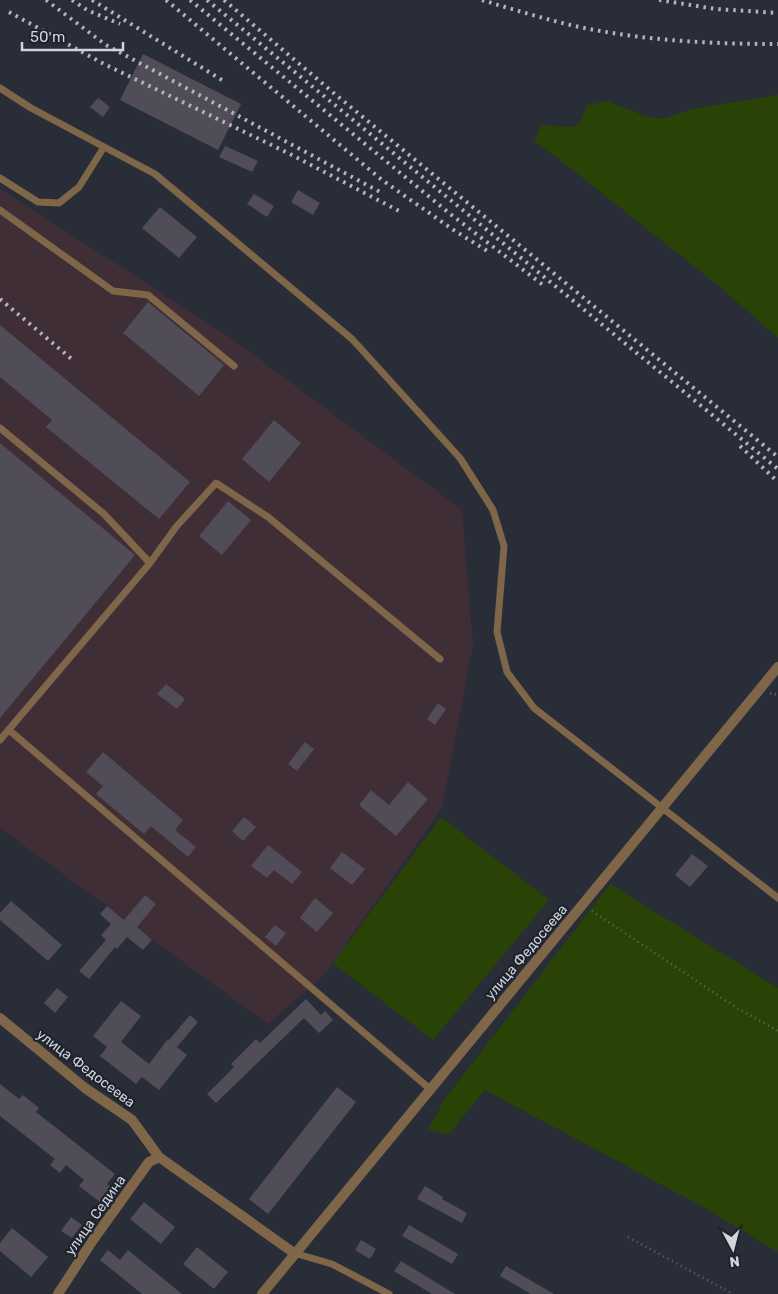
<svg xmlns="http://www.w3.org/2000/svg" width="778" height="1294" viewBox="0 0 778 1294" font-family="Rubik,sans-serif">
<rect width="100%" height="100%" fill="#282d37"/>
<path fill="#402e36" d="M 0,189 L 231,338 L 462,510 L 473,645 L 442,808 L 324,975 L 268,1024 L 0,828 Z"/>
<path fill="#294307" d="M 778,95 L 778,338 L 719,286 L 560,160 L 534,141 L 542,125 L 573,127 L 581,122 L 587,105 L 607,101 L 645,116 L 664,119 L 691,109 Z
M 441,817 L 549,900 L 433,1040 L 333,963 Z
M 610,884 L 778,988 L 778,1252 L 701,1206 L 485,1090 L 448,1135 L 428,1129 L 445,1099 Z"/>
<path fill="#504d59" d="M 143,54 L 241,104 L 218,150 L 120,100 Z
M 98,98 L 110,107 L 103,117 L 90,107 Z
M 225,146 L 258,161 L 252,172 L 219,157 Z
M 298,190 L 320,203 L 313,215 L 291,202 Z
M 254,194 L 274,206 L 267,217 L 247,204 Z
M 160,207 L 197,237 L 179,258 L 142,228 Z
M 148,302 L 224,365 L 199,396 L 123,333 Z
M 0,325 L 190,482 L 159,519 L 46,427 L 52,420 L 0,377 Z
M 274,420 L 301,443 L 269,482 L 242,459 Z
M 0,443 L 135,555 L 0,718 Z
M 228,501 L 251,520 L 222,555 L 199,536 Z
M 166,684 L 185,699 L 177,709 L 157,694 Z
M 438,703 L 446,709 L 435,725 L 427,719 Z
M 305,742 L 314,749 L 297,771 L 288,764 Z
M 103,752 L 183,820 L 175,830 L 196,847 L 188,857 L 151,826 L 144,834 L 96,794 L 103,786 L 86,772 Z
M 408,782 L 428,799 L 396,836 L 359,805 L 371,790 L 389,805 Z
M 244,817 L 256,827 L 243,841 L 232,831 Z
M 268,845 L 302,872 L 292,884 L 274,870 L 267,878 L 251,866 Z
M 342,852 L 365,869 L 352,885 L 330,868 Z
M 692,854 L 708,866 L 690,887 L 675,875 Z
M 145,895 L 156,904 L 137,927 L 152,940 L 143,950 L 127,937 L 117,949 L 115,947 L 89,979 L 79,971 L 106,940 L 101,935 L 111,924 L 100,914 L 107,906 L 124,920 Z
M 315,898 L 333,913 L 317,932 L 300,918 Z
M 11,901 L 62,945 L 48,961 L 0,920 L 0,913 Z
M 275,925 L 286,933 L 276,946 L 265,937 Z
M 57,988 L 68,997 L 55,1013 L 44,1003 Z
M 306,999 L 321,1015 L 325,1011 L 333,1020 L 319,1033 L 304,1018 L 216,1103 L 207,1094 L 234,1067 L 231,1064 L 256,1039 L 260,1043 Z
M 121,1001 L 141,1016 L 121,1042 L 149,1064 L 168,1039 L 169,1040 L 190,1015 L 198,1022 L 177,1047 L 187,1055 L 159,1090 L 142,1077 L 136,1084 L 100,1056 L 107,1047 L 93,1036 Z
M 0,1084 L 19,1099 L 23,1095 L 39,1108 L 36,1112 L 115,1174 L 107,1184 L 112,1188 L 100,1202 L 79,1186 L 84,1180 L 66,1165 L 60,1173 L 50,1165 L 55,1159 L 0,1116 Z
M 337,1087 L 356,1102 L 268,1214 L 249,1199 Z
M 425,1186 L 443,1197 L 442,1199 L 467,1213 L 462,1223 L 417,1199 Z
M 144,1202 L 175,1227 L 161,1244 L 130,1219 Z
M 71,1217 L 82,1225 L 72,1238 L 61,1231 Z
M 409,1225 L 458,1254 L 452,1264 L 402,1236 Z
M 12,1228 L 48,1257 L 31,1277 L 0,1251 L 0,1243 Z
M 361,1240 L 376,1249 L 370,1259 L 355,1250 Z
M 197,1247 L 228,1272 L 214,1289 L 183,1264 Z
M 108,1250 L 120,1260 L 128,1250 L 182,1294 L 142,1294 L 100,1260 Z
M 401,1261 L 455,1294 L 432,1294 L 394,1271 Z
M 506,1266 L 554,1294 L 531,1294 L 500,1276 Z"/>
<g fill="none" stroke-linecap="round" stroke-linejoin="round">
<path stroke="#626770" stroke-width="2.5" stroke-dasharray="1 4" stroke-linecap="butt" d="M 770,693 L 778,695
M 592,911 L 737,1008 L 778,1031
M 628,1237 L 733,1294"/>
<path stroke="#7f6649" stroke-width="7" d="M 0,88 L 31,108 L 155,174 L 352,339 L 460,458 L 493,510 L 504,546 L 497,632 L 507,672 L 534,708 L 778,898
M 0,178 L 38,202 L 59,203 L 79,187 L 104,147
M 0,210 L 113,291 L 148,295 L 234,366
M 0,428 L 104,514 L 150,563 L 0,740
M 150,563 L 176,527 L 216,483 L 268,517 L 440,659
M 9,730 L 430,1089
M 294,1253 L 332,1264 L 389,1294"/>
<path stroke="#7f6649" stroke-width="10" d="M 0,1018 L 85,1088 L 132,1120 L 159,1157 L 294,1253
M 58,1294 L 93,1240 L 149,1162 L 159,1157
M 262,1294 L 778,667"/>
<path stroke="#b2b5bd" stroke-width="4" stroke-dasharray="2.5 5" stroke-linecap="butt" d="M 46,0 L 106,45 L 382,193
M 72,0 L 87,10 L 120,24
M 92,0 L 222,80
M 166,0 L 382,180 L 455,231 L 489,252
M 190,0 L 449,213 L 543,285
M 207,0 L 778,469
M 224,0 L 336,95 L 778,457
M 482,0 C 508,8 535,16 562,23 C 632,40 706,44 778,44
M 659,0 L 716,9 L 778,13
M 9,12 L 104,64 L 290,154 L 399,211
M 0,299 L 74,361
M 740,446 L 778,482"/>
</g>
<g text-anchor="middle" stroke-width="4.5" stroke-linejoin="round" paint-order="stroke">
<g font-size="14" fill="#d1d4db" stroke="#1e232d">
<text transform="translate(526 952) rotate(-50)" y="5">улица Федосеева</text>
<text transform="translate(86 1068) rotate(37)" y="5">улица Федосеева</text>
<text transform="translate(95 1215) rotate(-55)" y="5">улица Седина</text>
</g>
</g>
<g transform="translate(733 1249) rotate(173)" stroke="#1e232d" stroke-width="4" paint-order="stroke">
<path d="M0-4L9 19L0 12L-9 19Z" fill="#d1d4db"/>
<text y="-8" font-size="14" font-weight="bold" text-anchor="middle" fill="#d1d4db">N</text>
</g>
<path d="M22 42v8h101v-8" fill="none" stroke="#d1d4db" stroke-width="2.5"/>
<text x="30" y="42" font-size="15" fill="#d1d4db" stroke="#1e232d" stroke-width="4" paint-order="stroke">50 m</text>
</svg>
